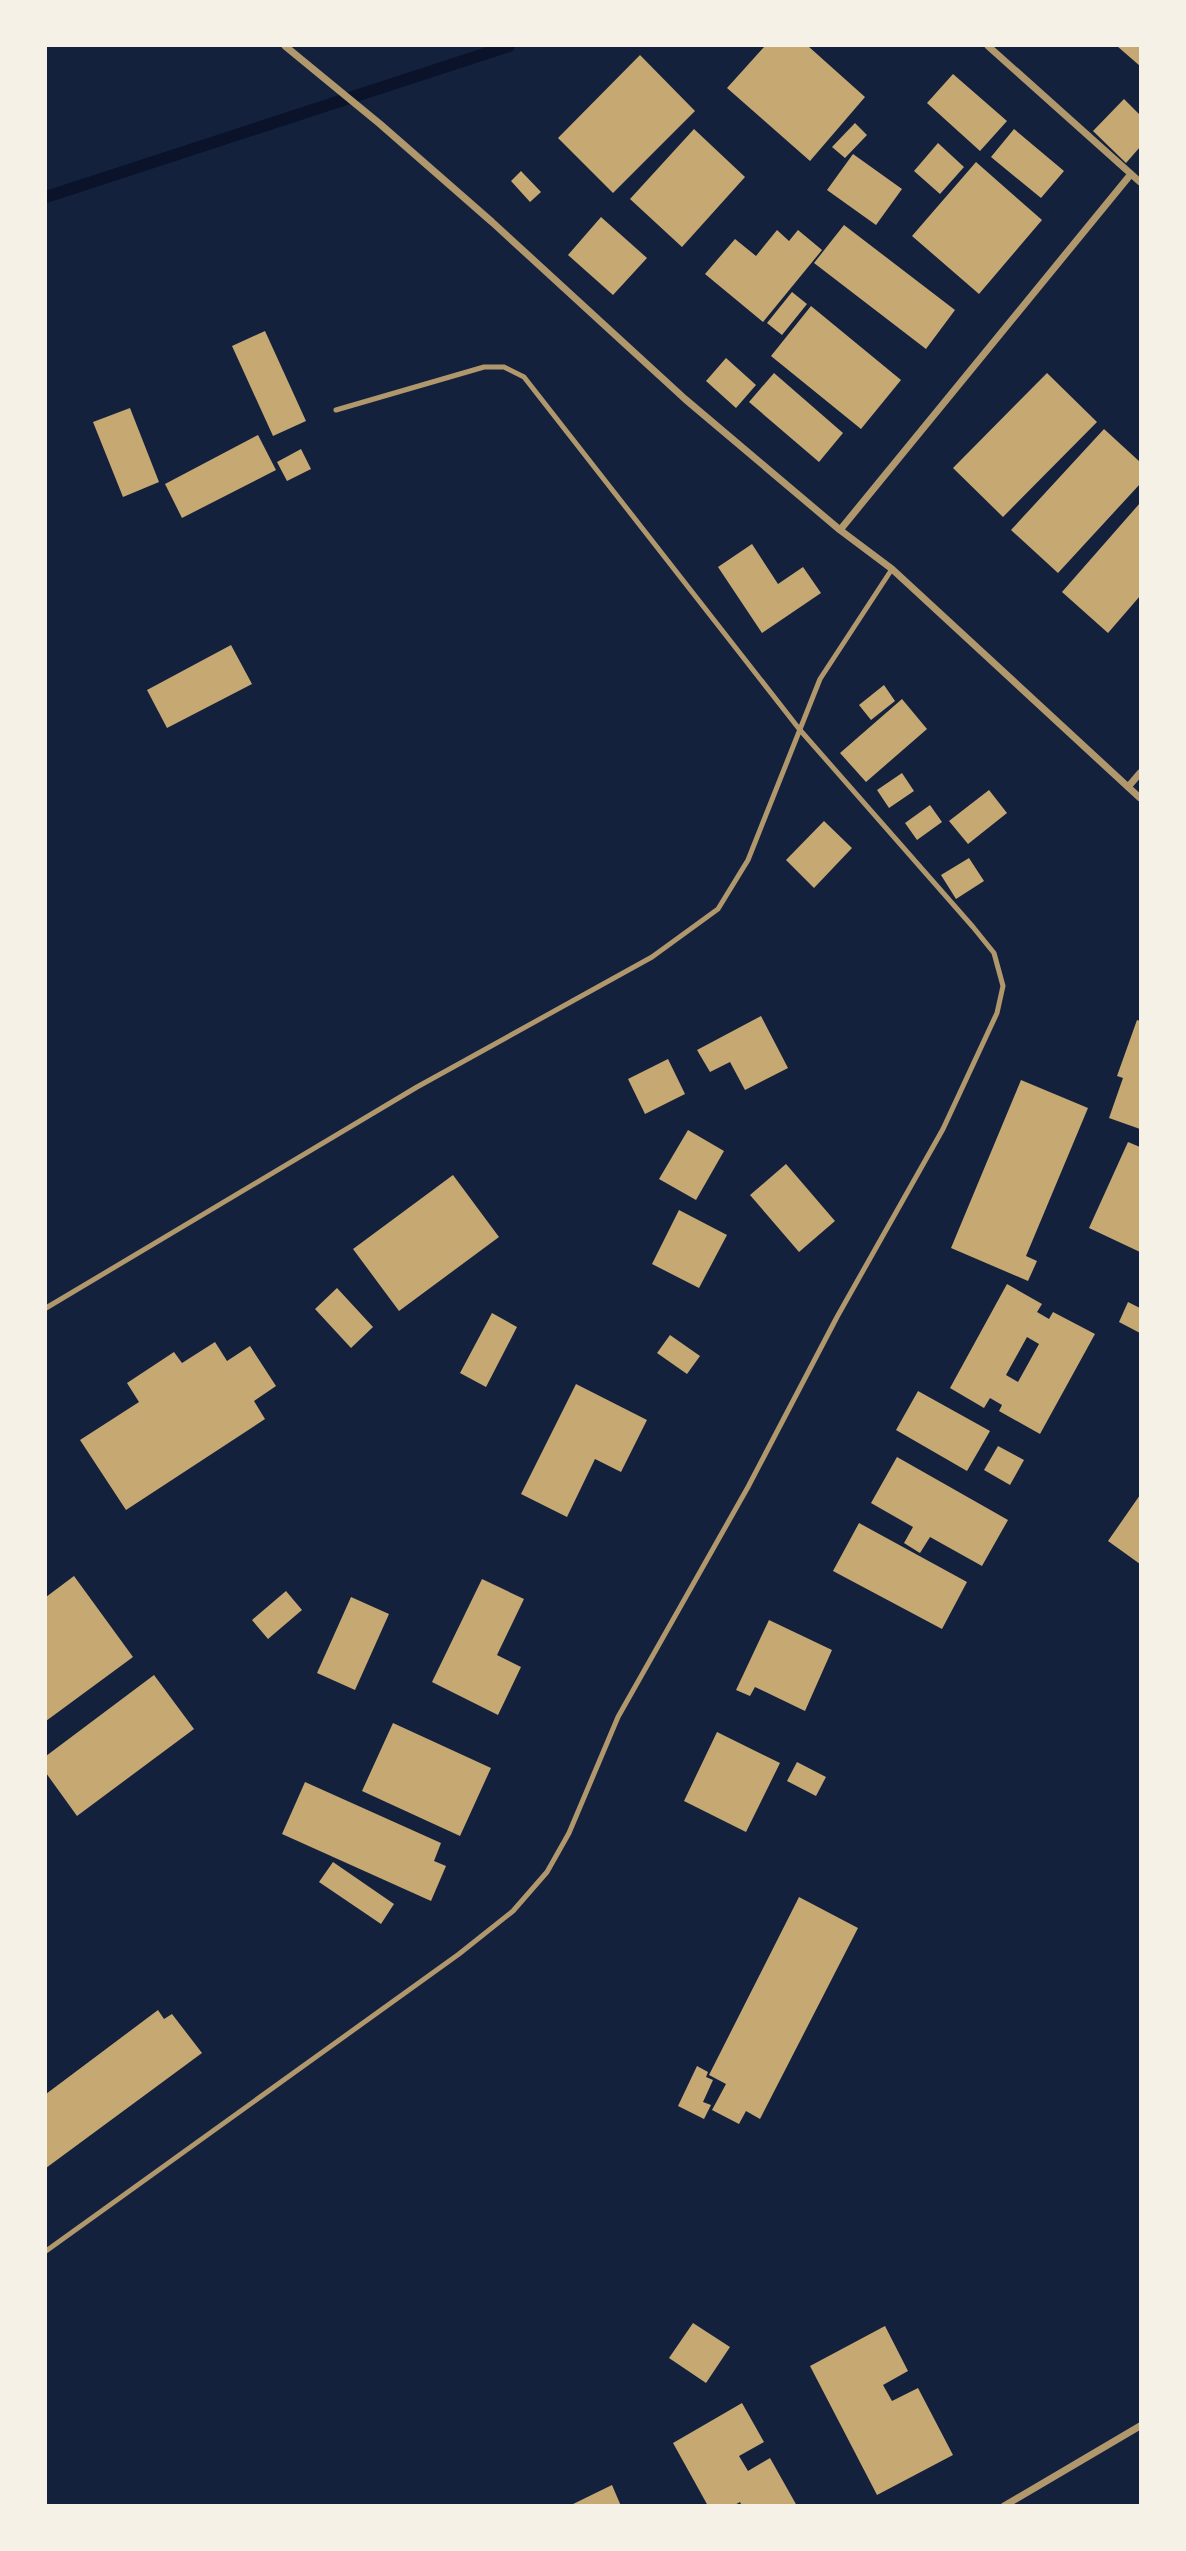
<svg xmlns="http://www.w3.org/2000/svg" width="1186" height="2551" viewBox="0 0 1186 2551" font-family="'Asap Condensed',sans-serif">
<rect width="100%" height="100%" fill="#14213d"/>
<g fill="none" stroke-linecap="round" stroke-linejoin="round">
<path stroke="#0b132b" stroke-width="12" d="M 46,197 L 509,46"/>
</g>
<path fill="#c6a872" fill-rule="evenodd" d="M 765,46 L 808,46 L 865,97 L 810,161 L 727,88 Z
M 1117,46 L 1140,46 L 1140,66 Z
M 640,55 L 695,111 L 613,193 L 558,138 Z
M 953,74 L 1007,121 L 980,151 L 927,103 Z
M 1124,99 L 1140,115 L 1140,147 L 1126,163 L 1093,131 Z
M 855,123 L 867,135 L 845,158 L 832,147 Z
M 694,129 L 745,177 L 682,247 L 630,199 Z
M 1014,129 L 1064,171 L 1041,198 L 991,157 Z
M 938,143 L 964,167 L 940,194 L 914,171 Z
M 853,154 L 902,189 L 876,225 L 827,190 Z
M 976,162 L 1042,220 L 979,294 L 912,236 Z
M 521,171 L 541,192 L 530,202 L 511,181 Z
M 601,217 L 647,258 L 613,295 L 568,255 Z
M 844,225 L 955,310 L 926,349 L 814,263 Z
M 777,230 L 789,241 L 798,230 L 822,250 L 763,322 L 705,274 L 735,239 L 756,256 Z
M 792,292 L 807,304 L 782,335 L 767,323 Z
M 811,306 L 901,380 L 861,429 L 771,356 Z
M 265,331 L 306,421 L 273,436 L 232,346 Z
M 726,358 L 756,385 L 736,408 L 706,381 Z
M 774,373 L 843,433 L 819,462 L 749,402 Z
M 1047,373 L 1097,422 L 1003,517 L 953,468 Z
M 130,408 L 159,482 L 123,497 L 93,422 Z
M 1104,429 L 1140,462 L 1140,484 L 1058,573 L 1011,530 Z
M 258,435 L 276,470 L 182,518 L 165,484 Z
M 301,449 L 311,469 L 287,481 L 277,462 Z
M 1140,503 L 1140,596 L 1108,633 L 1062,592 Z
M 752,544 L 778,584 L 803,567 L 821,593 L 762,633 L 718,567 Z
M 231,645 L 252,684 L 167,728 L 147,690 Z
M 884,685 L 895,701 L 871,720 L 859,705 Z
M 902,699 L 927,729 L 866,782 L 840,753 Z
M 902,773 L 914,791 L 889,808 L 877,790 Z
M 989,790 L 1007,813 L 968,844 L 949,821 Z
M 930,805 L 942,822 L 917,840 L 905,823 Z
M 824,821 L 852,848 L 814,888 L 786,860 Z
M 969,858 L 984,881 L 956,899 L 941,875 Z
M 761,1016 L 788,1068 L 745,1090 L 730,1062 L 710,1072 L 697,1050 Z
M 1137,1020 L 1140,1021 L 1140,1129 L 1109,1118 L 1123,1078 L 1117,1076 Z
M 668,1059 L 685,1094 L 645,1114 L 628,1079 Z
M 1021,1080 L 1088,1108 L 1026,1256 L 1037,1261 L 1028,1281 L 951,1248 Z
M 688,1130 L 724,1151 L 696,1200 L 659,1179 Z
M 1128,1142 L 1140,1147 L 1140,1252 L 1089,1228 Z
M 786,1164 L 835,1221 L 799,1252 L 750,1195 Z
M 453,1175 L 499,1237 L 399,1311 L 353,1249 Z
M 679,1210 L 727,1235 L 699,1288 L 652,1264 Z
M 1007,1284 L 1042,1304 L 1037,1312 L 1049,1319 L 1053,1312 L 1095,1334 L 1040,1434 L 999,1411 L 1002,1405 L 990,1398 L 984,1408 L 950,1388 ZM 1027,1337 L 1039,1344 L 1018,1382 L 1006,1375 Z
M 337,1288 L 373,1327 L 351,1348 L 315,1309 Z
M 1128,1302 L 1140,1308 L 1140,1333 L 1119,1322 Z
M 492,1313 L 517,1327 L 486,1387 L 460,1373 Z
M 670,1335 L 700,1356 L 687,1374 L 657,1353 Z
M 215,1342 L 227,1361 L 250,1346 L 276,1386 L 254,1401 L 265,1419 L 126,1510 L 80,1440 L 139,1402 L 127,1383 L 174,1352 L 182,1363 Z
M 576,1384 L 647,1420 L 621,1472 L 595,1459 L 567,1517 L 521,1494 Z
M 918,1391 L 990,1431 L 967,1471 L 896,1430 Z
M 998,1446 L 1024,1460 L 1010,1485 L 984,1470 Z
M 897,1457 L 1008,1520 L 982,1566 L 930,1537 L 920,1553 L 904,1543 L 913,1527 L 871,1503 Z
M 1140,1495 L 1140,1564 L 1108,1541 Z
M 859,1523 L 967,1582 L 942,1629 L 833,1571 Z
M 74,1576 L 133,1657 L 46,1721 L 46,1597 Z
M 482,1579 L 524,1599 L 497,1655 L 521,1667 L 498,1715 L 432,1682 Z
M 286,1591 L 302,1610 L 268,1639 L 252,1620 Z
M 351,1597 L 389,1614 L 355,1690 L 317,1673 Z
M 769,1620 L 832,1650 L 805,1711 L 755,1687 L 750,1696 L 736,1690 Z
M 154,1675 L 194,1729 L 77,1816 L 46,1773 L 46,1756 Z
M 393,1723 L 491,1768 L 460,1836 L 362,1791 Z
M 717,1732 L 780,1763 L 746,1832 L 684,1801 Z
M 797,1762 L 826,1777 L 816,1796 L 787,1781 Z
M 305,1782 L 441,1843 L 434,1861 L 446,1866 L 431,1901 L 282,1834 Z
M 333,1862 L 394,1904 L 381,1924 L 319,1882 Z
M 799,1897 L 858,1928 L 760,2119 L 746,2111 L 739,2124 L 712,2110 L 726,2084 L 709,2075 Z
M 158,2010 L 164,2019 L 172,2014 L 202,2053 L 46,2168 L 46,2094 Z
M 697,2066 L 708,2072 L 706,2077 L 713,2080 L 703,2102 L 711,2105 L 704,2119 L 678,2106 Z
M 693,2323 L 730,2347 L 706,2383 L 669,2358 Z
M 885,2326 L 908,2371 L 883,2385 L 892,2401 L 918,2388 L 953,2455 L 877,2495 L 810,2366 Z
M 742,2403 L 764,2442 L 739,2456 L 748,2471 L 770,2458 L 797,2506 L 742,2506 L 740,2502 L 733,2506 L 708,2506 L 673,2443 Z
M 612,2485 L 621,2506 L 569,2506 Z"/>
<g fill="none" stroke-linecap="round" stroke-linejoin="round">
<path stroke="#b1986c" stroke-width="5" d="M 46,1308 L 417,1087 L 652,957 L 718,909 L 748,860 L 820,679 L 892,569
M 46,2251 L 459,1954 L 513,1911 L 547,1872 L 569,1833 L 618,1717 L 748,1487 L 837,1317 L 943,1129 L 997,1013 L 1003,986 L 994,953 L 973,927 L 800,730 L 524,377 L 504,367 L 484,367 L 336,410"/>
<path stroke="#b1986c" stroke-width="7" d="M 285,46 L 380,124 L 492,222 L 685,399 L 840,530 L 892,569 L 1140,798
M 988,46 L 1140,182
M 840,530 L 1131,174
M 1128,787 L 1140,773
M 1004,2506 L 1140,2426"/>
</g>
<rect width="1186" height="2551" fill="none" stroke="#f6f1e7" stroke-width="94"/>
</svg>
